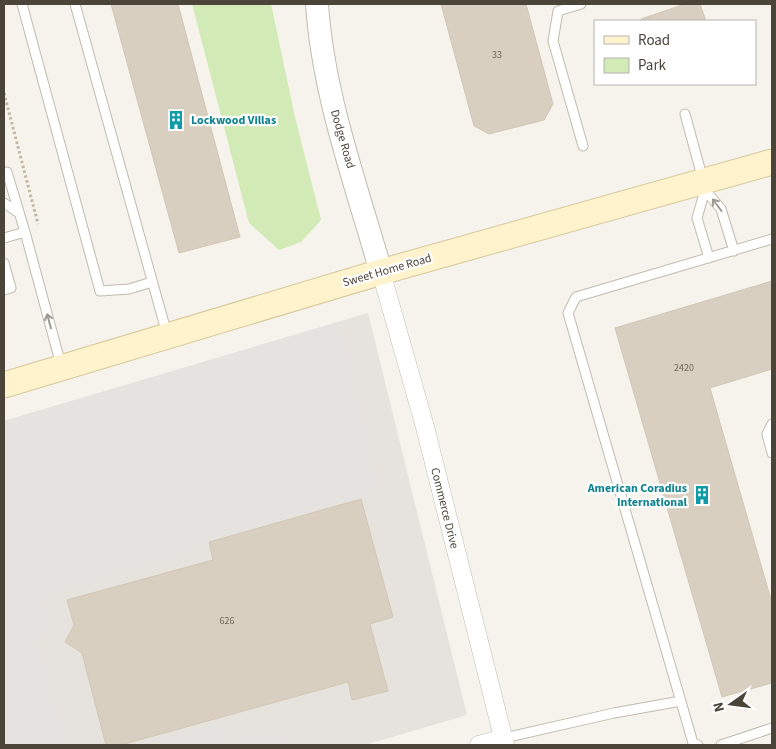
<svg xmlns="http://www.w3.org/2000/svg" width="776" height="749" viewBox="0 0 776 749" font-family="'Source Sans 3',sans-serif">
<rect width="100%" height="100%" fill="#f6f3ec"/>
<path fill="#e6e2dd" d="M 368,313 L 467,715 L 365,745 L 4,745 L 4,421 Z"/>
<path fill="#d2eab5" d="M 192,4 L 271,4 L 295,117 L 321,220 L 301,242 L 279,250 L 249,223 Z"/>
<path fill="#e5e3e0" d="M 339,322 L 378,491 L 40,595 L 48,627 L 36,641 L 65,745 L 4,745 L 4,421 Z
M 220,723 L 227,744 L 280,730 L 284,745 L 142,745 Z"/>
<path fill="#d8cfc1" stroke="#d3c7b4" d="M 111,4 L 178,4 L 240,237 L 179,253 Z
M 441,4 L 526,4 L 553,104 L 544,120 L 489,134 L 474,126 Z
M 685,4 L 700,4 L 706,21 L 641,21 L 641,19 Z
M 772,281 L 772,369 L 710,388 L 772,603 L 772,683 L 722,697 L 615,328 Z
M 361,499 L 393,617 L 370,624 L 388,691 L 352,700 L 348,682 L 121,745 L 106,745 L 82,653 L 65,642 L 74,625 L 67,600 L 213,560 L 209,542 Z"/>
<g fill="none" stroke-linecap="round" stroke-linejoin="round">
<g stroke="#c2bbae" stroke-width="11">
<path id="service" d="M 22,4 L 100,291 L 129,289 L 152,282
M 75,4 L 167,334
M 581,4 L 558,11 L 553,41 L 583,146
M 685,114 L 703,180
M 4,173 L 7,172 L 25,232 L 61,365
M 4,203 L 19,213
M 4,238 L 25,232
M 709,258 L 697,218 L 705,190 L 721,209 L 734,251
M 4,263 L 11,288 L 4,290
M 772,424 L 767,434 L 772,453
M 504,738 L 614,713 L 681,701
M 698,745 L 693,743 L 568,313 L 576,297 L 772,239
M 721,745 L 772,728"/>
</g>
<g stroke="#c2bbae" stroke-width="19">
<path id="minor" d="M 381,272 L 425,427 L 505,745
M 479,745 L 504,738"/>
</g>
<g stroke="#c2bbae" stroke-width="24">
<path id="tertiary" d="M 317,4 C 323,95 356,184 381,272"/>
</g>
<g stroke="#d6c79b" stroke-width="27">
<path id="secondary" d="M 4,385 L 381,272 L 772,162"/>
</g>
<path stroke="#c4b79f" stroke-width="3" stroke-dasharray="2.5 2.5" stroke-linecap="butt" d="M 4,93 L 38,224"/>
<use href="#service" stroke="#fff" stroke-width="9"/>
<use href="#minor" stroke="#fff" stroke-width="18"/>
<use href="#tertiary" stroke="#fff" stroke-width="22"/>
<use href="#secondary" stroke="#fff3cd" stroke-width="25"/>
</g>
<defs><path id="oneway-shaft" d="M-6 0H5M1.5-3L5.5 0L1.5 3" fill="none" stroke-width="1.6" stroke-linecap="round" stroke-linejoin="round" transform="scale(1.25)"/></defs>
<g stroke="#9c9892">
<use href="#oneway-shaft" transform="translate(717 205) rotate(-127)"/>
<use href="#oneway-shaft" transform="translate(49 321) rotate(-105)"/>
</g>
<defs>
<g id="building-bare" transform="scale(1.5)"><path d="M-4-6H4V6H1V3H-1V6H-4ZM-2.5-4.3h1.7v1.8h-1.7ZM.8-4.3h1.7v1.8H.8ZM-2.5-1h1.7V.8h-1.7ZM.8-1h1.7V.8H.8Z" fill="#0f9aa8" stroke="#fff" stroke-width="2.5" paint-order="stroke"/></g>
</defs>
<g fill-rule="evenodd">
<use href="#building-bare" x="176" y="120"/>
<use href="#building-bare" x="702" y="495"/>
</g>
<g text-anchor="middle" stroke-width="4.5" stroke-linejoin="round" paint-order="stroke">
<g font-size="10" fill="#6e675b">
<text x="497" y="58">33</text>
<text x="684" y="371">2420</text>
<text x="227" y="624">626</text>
</g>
<g font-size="12" font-weight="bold" fill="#0d838f" stroke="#fff" text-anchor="start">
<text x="191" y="124">Lockwood Villas</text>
<text x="687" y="492" text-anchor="end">American Coradius<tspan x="687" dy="14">International</tspan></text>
</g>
<g font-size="12" fill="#4b4439" stroke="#fff">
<text transform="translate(343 139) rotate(74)" y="4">Dodge Road</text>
<text transform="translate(387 270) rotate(-16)" y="4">Sweet Home Road</text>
<text transform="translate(445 508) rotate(76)" y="4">Commerce Drive</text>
</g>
</g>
<rect width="776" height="749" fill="none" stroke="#4b4439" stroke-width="10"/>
<rect x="594" y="20" width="162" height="65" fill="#ffffff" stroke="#b7b4b0"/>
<rect x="604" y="36" width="25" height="8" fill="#fff3cd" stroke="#b7b4b0"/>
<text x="638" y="45" font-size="15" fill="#4b4439">Road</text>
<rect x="604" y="58" width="25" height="15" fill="#d2eab5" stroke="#b7b4b0"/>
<text x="638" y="70" font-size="15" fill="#4b4439">Park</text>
<g transform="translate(731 704) rotate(256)" stroke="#ffffff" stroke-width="4" paint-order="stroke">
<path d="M0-4L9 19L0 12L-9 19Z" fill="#4b4439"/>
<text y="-8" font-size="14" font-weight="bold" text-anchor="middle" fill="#4b4439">N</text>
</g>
</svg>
